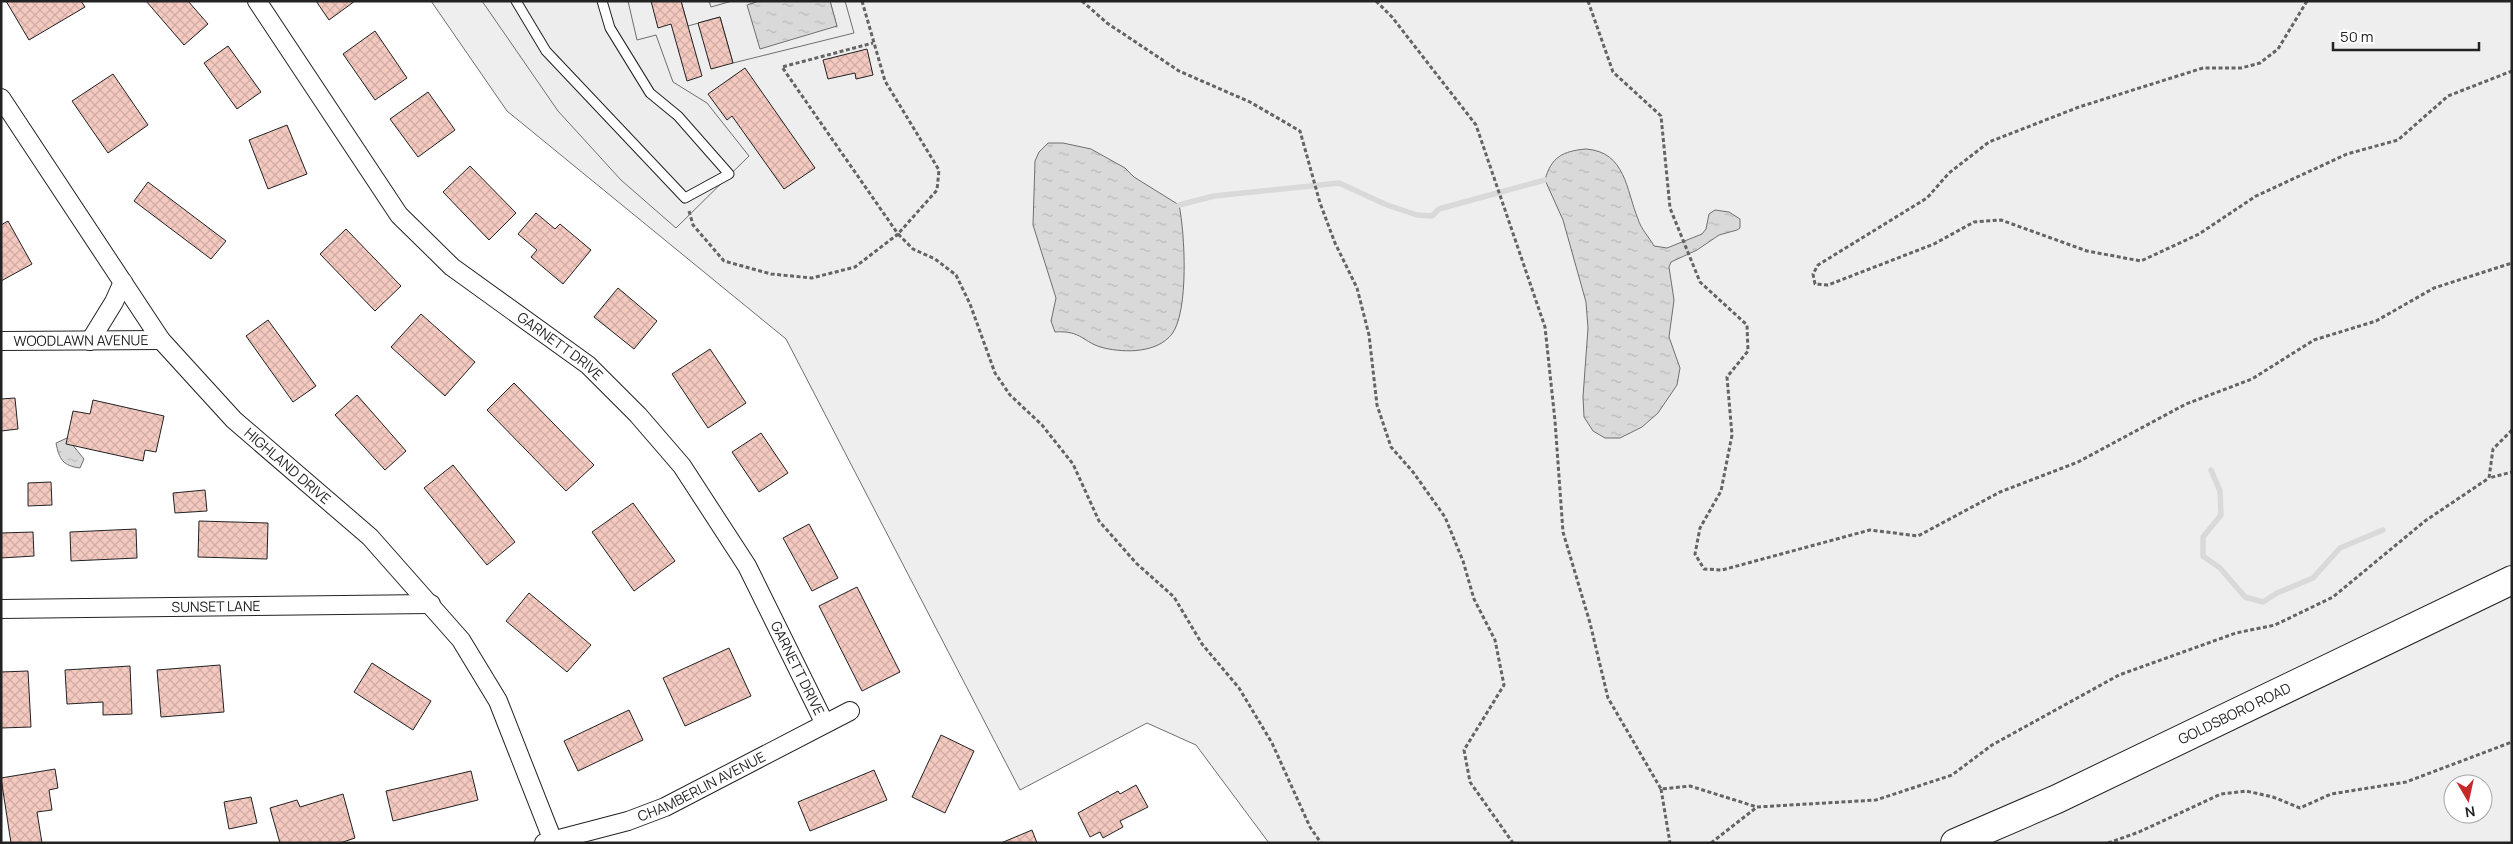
<svg xmlns="http://www.w3.org/2000/svg" width="2513" height="844" viewBox="0 0 2513 844" font-family="Manrope,sans-serif">
<defs>
<pattern id="water-ripples" width="26" height="14" patternUnits="userSpaceOnUse" patternTransform="scale(1.25)"><rect width="26" height="14" fill="#d9d9d9"/><path d="M2 4q2-2 4 0t4 0M15 11q2-2 4 0t4 0" fill="none" stroke="#bababa"/></pattern>
<pattern id="building-cross-hatch" width="8" height="8" patternUnits="userSpaceOnUse" patternTransform="scale(1.25)"><rect width="8" height="8" fill="#f3c9c0"/><path d="M0 0l8 8M0 8l8-8" fill="none" stroke="#d0aca5"/></pattern>
</defs>
<rect width="100%" height="100%" fill="#fff"/>
<path fill="#eee" stroke="#6f6f6f" fill-rule="evenodd" d="M 431,1 L 2512,1 L 2512,843 L 1269,843 L 1196,745 L 1147,723 L 1020,790 L 786,339 L 507,111 ZM 2453,784 L 2483,784 L 2483,814 L 2453,814 Z"/>
<path fill="#ededed" stroke="#6f6f6f" d="M 482,1 L 628,1 L 637,40 L 656,35 L 673,82 L 707,103 L 749,156 L 676,228 L 621,180 L 558,111 Z
M 681,1 L 709,1 L 711,7 L 732,1 L 759,1 L 748,5 L 837,27 L 830,1 L 845,1 L 854,33 L 733,63 L 720,17 L 688,26 Z"/>
<path fill="url(#water-ripples)" stroke="#6f6f6f" d="M 759,1 L 830,1 L 837,26 L 760,49 L 747,5 Z
M 1048,143 L 1063,143 L 1091,149 L 1125,168 L 1134,177 L 1179,205 C 1185,233 1189,311 1172,334 C 1157,353 1126,353 1104,348 C 1083,343 1082,330 1055,332 L 1051,321 L 1056,298 L 1033,225 L 1035,161 L 1039,152 Z
M 1586,149 C 1626,152 1626,190 1638,219 C 1641,229 1649,237 1654,246 L 1667,248 L 1702,234 L 1706,229 L 1709,214 L 1715,210 L 1729,212 L 1740,219 L 1740,228 L 1737,230 L 1719,235 L 1697,250 L 1671,262 L 1669,267 L 1674,300 L 1669,337 L 1680,368 L 1677,385 L 1658,413 L 1642,427 L 1620,438 L 1605,438 L 1593,431 L 1584,417 L 1583,397 L 1588,328 L 1586,302 L 1563,220 L 1545,180 C 1551,157 1563,151 1586,149 Z
M 67,438 L 84,459 L 80,468 C 63,466 59,459 56,443 Z"/>
<g fill="none" stroke-linecap="round" stroke-linejoin="round">
<path stroke="#d9d9d9" stroke-width="5.5" d="M 1179,205 L 1214,196 L 1339,183 L 1387,205 L 1417,215 L 1432,216 L 1439,209 L 1545,180
M 2211,470 L 2220,491 L 2221,515 L 2203,537 L 2203,556 L 2220,568 L 2245,597 L 2263,602 L 2277,593 L 2313,578 L 2340,548 L 2383,530"/>
</g>
<path fill="url(#building-cross-hatch)" stroke="#222" d="M 6,1 L 81,1 L 85,7 L 29,40 Z
M 146,1 L 188,1 L 208,24 L 184,45 Z
M 316,1 L 355,1 L 329,20 Z
M 651,1 L 681,1 L 702,76 L 687,81 L 671,24 L 658,28 Z
M 720,17 L 733,63 L 711,69 L 698,23 Z
M 375,31 L 407,78 L 375,100 L 343,54 Z
M 228,46 L 261,92 L 237,109 L 204,63 Z
M 867,49 L 873,75 L 856,79 L 855,73 L 828,79 L 823,60 Z
M 745,68 L 815,168 L 784,189 L 732,116 L 727,120 L 708,94 Z
M 113,74 L 148,125 L 108,153 L 72,101 Z
M 428,92 L 455,130 L 418,157 L 390,119 Z
M 287,125 L 307,174 L 268,189 L 249,140 Z
M 470,166 L 516,213 L 489,240 L 443,192 Z
M 148,182 L 226,241 L 211,259 L 134,201 Z
M 536,213 L 555,229 L 560,224 L 591,250 L 563,284 L 531,257 L 537,250 L 518,234 Z
M 8,221 L 32,264 L 1,281 L 1,225 Z
M 346,229 L 401,286 L 375,311 L 320,254 Z
M 618,288 L 657,321 L 634,349 L 594,317 Z
M 421,314 L 475,362 L 445,396 L 391,347 Z
M 268,320 L 316,386 L 293,402 L 246,336 Z
M 710,349 L 746,403 L 708,428 L 672,374 Z
M 514,383 L 594,465 L 566,491 L 487,410 Z
M 357,395 L 406,451 L 385,470 L 335,415 Z
M 15,398 L 18,429 L 1,431 L 1,399 Z
M 93,400 L 164,416 L 156,452 L 145,450 L 143,461 L 66,444 L 73,411 L 90,414 Z
M 761,433 L 788,473 L 759,492 L 732,452 Z
M 453,465 L 515,542 L 487,565 L 424,488 Z
M 51,482 L 52,505 L 28,506 L 28,483 Z
M 205,490 L 207,511 L 175,513 L 173,493 Z
M 633,503 L 675,561 L 634,591 L 592,532 Z
M 199,521 L 268,523 L 267,559 L 198,557 Z
M 809,524 L 838,578 L 812,591 L 783,538 Z
M 136,529 L 137,558 L 71,561 L 70,532 Z
M 33,532 L 34,556 L 1,558 L 1,533 Z
M 857,587 L 900,672 L 862,691 L 819,606 Z
M 529,593 L 591,645 L 567,672 L 506,621 Z
M 729,648 L 751,696 L 685,726 L 663,678 Z
M 372,663 L 431,701 L 413,730 L 354,692 Z
M 220,665 L 224,712 L 161,717 L 157,670 Z
M 130,666 L 132,714 L 103,715 L 103,702 L 67,704 L 65,670 Z
M 28,671 L 31,727 L 1,728 L 1,672 Z
M 629,710 L 643,740 L 578,771 L 564,741 Z
M 941,735 L 974,751 L 945,813 L 912,797 Z
M 55,769 L 58,788 L 49,790 L 52,810 L 37,812 L 42,843 L 11,843 L 1,778 Z
M 874,770 L 887,800 L 810,831 L 798,802 Z
M 471,771 L 478,800 L 393,821 L 386,791 Z
M 1136,785 L 1148,807 L 1120,821 L 1123,827 L 1103,838 L 1100,832 L 1090,837 L 1078,813 L 1118,791 L 1120,794 Z
M 343,794 L 355,838 L 340,843 L 280,843 L 270,808 L 297,800 L 300,807 Z
M 251,797 L 257,823 L 229,829 L 224,802 Z
M 1032,830 L 1037,843 L 1001,843 Z"/>
<g fill="none" stroke-linecap="round" stroke-linejoin="round">
<g stroke="#222" stroke-width="11">
<path id="service" d="M 516,1 L 546,51 L 685,198 L 729,174 L 678,116 L 650,93 L 610,28 L 602,1"/>
</g>
<g stroke="#222" stroke-width="20">
<g id="minor">
<path id="s1" d="M 257,1 L 399,215 L 452,267 L 588,365 L 638,415 L 682,466 L 747,566 L 824,722"/>
<path id="s2" d="M 1,98 L 161,340 L 234,420 L 370,537 L 461,640 L 498,701 L 553,841"/>
<path id="s3" d="M 1,341 L 161,340"/>
<path d="M 90,341 L 114,302 L 123,282"/>
<path id="s4" d="M 1,609 L 431,604"/>
<path id="s5" d="M 544,843 L 628,821 L 665,807 L 850,711"/>
</g>
</g>
<g stroke="#222" stroke-width="30">
<g id="primary">
<path id="s6" d="M 1955,843 L 2057,799 L 2512,580"/>
</g>
</g>
<path stroke="#646464" stroke-width="3" stroke-dasharray="4 2.5" stroke-linecap="butt" d="M 862,1 L 885,81 L 939,170 L 937,190 L 898,234 L 913,249 L 935,259 L 956,275 L 970,304 L 995,373 L 1010,395 L 1042,425 L 1073,464 L 1099,521 L 1136,563 L 1174,597 L 1202,644 L 1239,688 L 1272,743 L 1310,827 L 1321,843
M 1082,1 L 1107,23 L 1179,71 L 1250,102 L 1300,131 L 1320,203 L 1335,243 L 1357,288 L 1369,335 L 1377,405 L 1391,447 L 1413,472 L 1445,517 L 1463,561 L 1474,599 L 1495,640 L 1504,685 L 1464,750 L 1470,782 L 1513,843
M 1376,1 L 1392,17 L 1476,125 L 1545,327 L 1555,421 L 1563,532 L 1590,623 L 1608,698 L 1661,789 L 1690,786 L 1757,807 L 1876,800 L 1952,775 L 1992,745 L 2119,675 L 2236,633 L 2275,625 L 2333,597 L 2425,521 L 2489,478
M 1588,1 L 1613,72 L 1661,116 L 1670,208 L 1700,282 L 1747,325 L 1748,351 L 1727,377 L 1732,435 L 1721,491 L 1700,528 L 1695,554 L 1704,569 L 1722,570 L 1870,530 L 1918,536 L 2000,492 L 2078,462 L 2186,404 L 2252,379 L 2314,340 L 2376,321 L 2434,288 L 2512,263
M 2307,1 L 2278,49 L 2260,63 L 2241,68 L 2203,68 L 2079,107 L 1989,142 L 1949,173 L 1927,198 L 1818,265 L 1813,274 L 1815,284 L 1828,285 L 1934,244 L 1974,222 L 2001,220 L 2087,251 L 2141,261 L 2199,234 L 2256,196 L 2347,154 L 2398,140 L 2448,96 L 2512,71
M 689,211 L 693,225 L 724,261 L 771,274 L 812,278 L 855,267 L 898,234 L 782,67 L 873,43
M 2512,430 L 2493,449 L 2489,478 L 2512,472
M 1661,789 L 1670,843
M 1711,843 L 1757,807
M 2108,843 L 2139,832 L 2221,794 L 2246,791 L 2273,797 L 2300,808 L 2331,794 L 2406,782 L 2512,742"/>
<use href="#service" stroke="#fff" stroke-width="9"/>
<use href="#minor" stroke="#fff" stroke-width="18"/>
<use href="#primary" stroke="#fff" stroke-width="28"/>
</g>
<g text-anchor="middle" stroke-width="4" stroke-linejoin="round" paint-order="stroke">
<g font-size="14" fill="#222" stroke="#fff">
<text dy="5" stroke="none"><textPath href="#s3" startOffset="80">WOODLAWN AVENUE</textPath></text>
<text dy="5" stroke="none"><textPath href="#s1" startOffset="465">GARNETT DRIVE</textPath></text>
<text dy="5" stroke="none"><textPath href="#s2" startOffset="469">HIGHLAND DRIVE</textPath></text>
<text dy="5" stroke="none"><textPath href="#s4" startOffset="215">SUNSET LANE</textPath></text>
<text dy="5" stroke="none"><textPath href="#s1" startOffset="870">GARNETT DRIVE</textPath></text>
<text dy="5" stroke="none"><textPath href="#s6" startOffset="308">GOLDSBORO ROAD</textPath></text>
<text dy="5" stroke="none"><textPath href="#s5" startOffset="168">CHAMBERLIN AVENUE</textPath></text>
</g>
</g>
<rect width="2513" height="844" fill="none" stroke="#222222" stroke-width="5"/>
<g transform="translate(2468 799) rotate(171)"><circle r="24" fill="#ffffff" stroke="#a7a7a7"/>
<path d="M0-4L9 19L0 12L-9 19Z" fill="#c62828"/>
<text y="-8" font-size="14" font-weight="bold" text-anchor="middle" fill="#222222">N</text>
</g>
<path d="M2333 42v8h146v-8" fill="none" stroke="#222222" stroke-width="2.5"/>
<text x="2340" y="42" font-size="15" fill="#222222" stroke="#ffffff" stroke-width="4" paint-order="stroke">50 m</text>
</svg>
